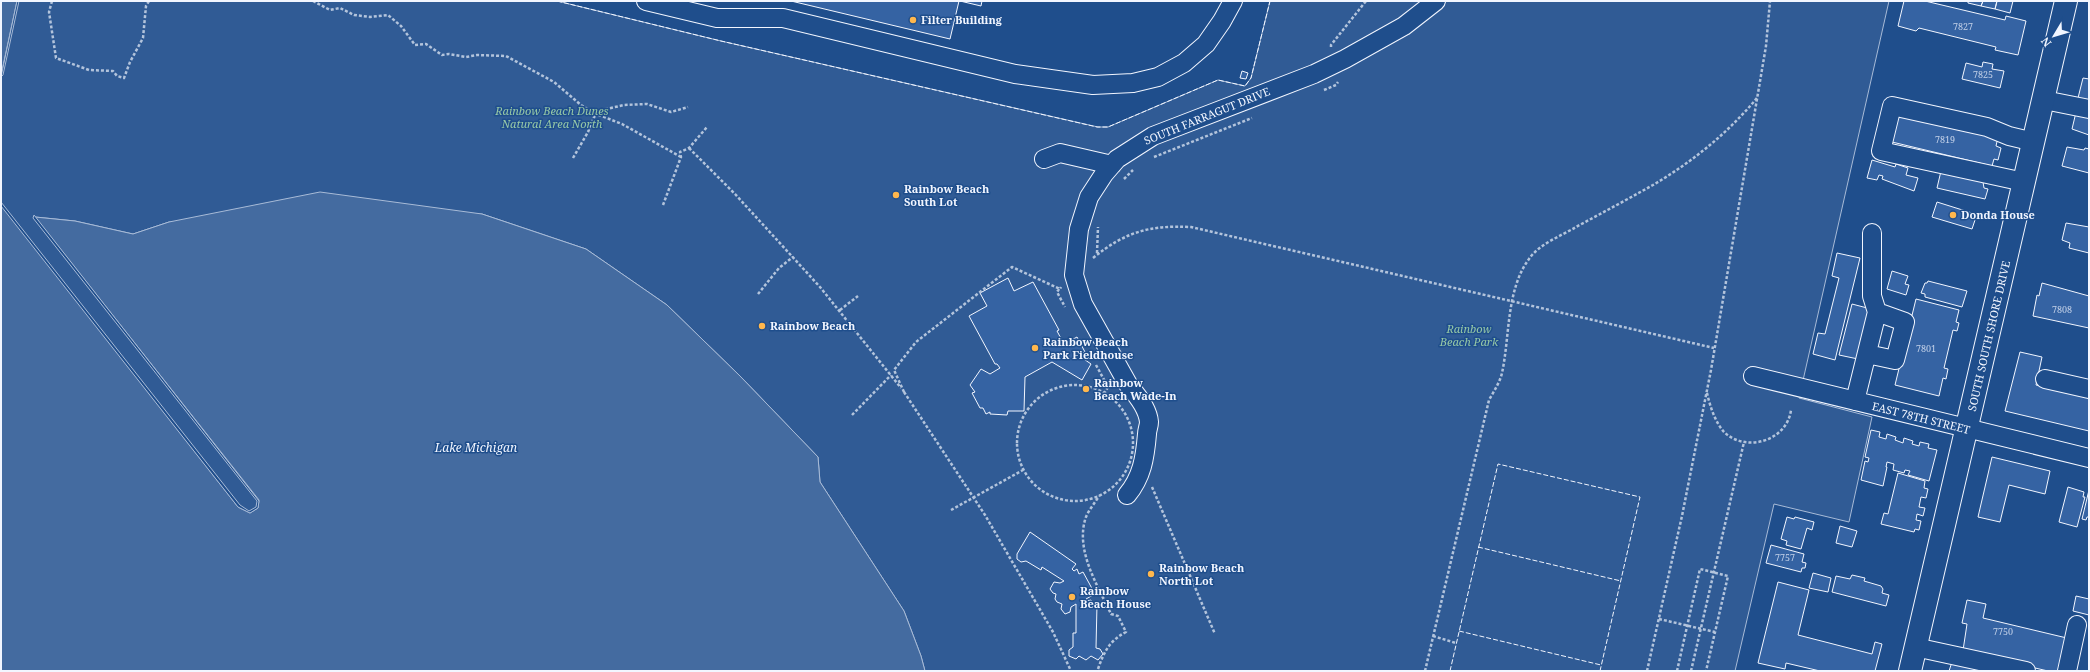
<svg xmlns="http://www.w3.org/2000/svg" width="2090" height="672" viewBox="0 0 2090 672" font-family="'Noto Serif',serif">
<rect width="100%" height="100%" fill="#1f4e8c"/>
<path fill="#305b95" stroke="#a8bbd7" d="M 17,1 L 557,1 L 721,41 L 1098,127 L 1108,127 L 1218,80 L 1245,86 L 1251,78 L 1270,1 L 1889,1 L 1799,398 L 1872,417 L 1849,522 L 1774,504 L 1735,671 L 925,671 L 921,656 L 904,611 L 820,482 L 818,457 L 740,376 L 667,305 L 586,249 L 482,214 L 169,222 L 133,234 L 75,221 L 35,217 L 259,501 L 258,508 L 250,513 L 238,507 L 1,204 L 1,75 Z"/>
<path fill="#446ba0" stroke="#a8bbd7" d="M 1,1 L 17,1 L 1,75 Z
M 320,192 L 482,214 L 586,249 L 667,305 L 740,376 L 818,457 L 820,482 L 904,611 L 921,656 L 925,671 L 1,671 L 1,204 L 238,507 L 250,513 L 258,508 L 259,500 L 35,217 L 75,221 L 133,234 L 169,222 Z"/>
<path fill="#1f4e8c" stroke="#a8bbd7" d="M 17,1 L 19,1 L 3,75 L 1,77 Z
M 1,202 L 240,505 L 249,511 L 256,507 L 257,501 L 33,218 L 34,215 L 259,501 L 258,508 L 250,513 L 238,507 L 1,206 Z"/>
<path fill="#3563a3" stroke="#f2f6ff" d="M 791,1 L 959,1 L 950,39 Z
M 960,1 L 982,1 L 981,6 Z
M 1904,1 L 1925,1 L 2005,20 L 2006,16 L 2026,21 L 2018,55 L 1995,50 L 1996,47 L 1919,28 L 1916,31 L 1898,26 Z
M 1968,1 L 1983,1 L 1981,6 L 1968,3 Z
M 1983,1 L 1997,1 L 1995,9 L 1981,6 Z
M 1997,1 L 2013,1 L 2010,13 L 1995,9 Z
M 1983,62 L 1993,64 L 1992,69 L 2004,71 L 2000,88 L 1962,79 L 1966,63 L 1982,67 Z
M 1242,71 L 1248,73 L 1246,79 L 1240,78 Z
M 2083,78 L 2089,79 L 2089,101 L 2078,98 Z
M 2077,108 L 2089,111 L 2089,135 L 2072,129 Z
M 1899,114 L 1998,137 L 1996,146 L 2001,148 L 1998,160 L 1994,159 L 1992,166 L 1892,142 Z
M 2067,147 L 2084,150 L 2085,148 L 2089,149 L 2089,173 L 2062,166 Z
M 1872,160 L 1895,167 L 1896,164 L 1908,168 L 1906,175 L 1918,178 L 1914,191 L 1882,179 L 1883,176 L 1879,175 L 1877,180 L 1867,178 Z
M 1941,171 L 1983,182 L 1984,188 L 1988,189 L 1985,199 L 1937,188 Z
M 1937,202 L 1972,213 L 1975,220 L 1972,229 L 1932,217 Z
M 2066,223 L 2089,227 L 2089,253 L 2069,248 L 2070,243 L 2062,240 Z
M 1837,253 L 1860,258 L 1835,360 L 1813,354 L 1818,333 L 1825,334 L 1839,278 L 1832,276 Z
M 1892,271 L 1908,276 L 1905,284 L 1909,285 L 1906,295 L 1887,289 Z
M 1008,278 L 1014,291 L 1033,282 L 1059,330 L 1057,331 L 1064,344 L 1077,337 L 1085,352 L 1078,355 L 1091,364 L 1082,380 L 1052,362 L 1025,377 L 1024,411 L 1008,411 L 1007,415 L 990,414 L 990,412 L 986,414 L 983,408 L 980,408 L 972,393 L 975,392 L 970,385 L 981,369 L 990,374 L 1000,368 L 997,364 L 995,364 L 969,316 L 987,306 L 980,293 Z
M 1928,281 L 1967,291 L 1962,307 L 1925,297 L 1925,294 L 1921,293 L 1925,283 L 1927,283 Z
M 2042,283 L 2089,296 L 2089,328 L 2033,316 L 2037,295 L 2039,296 Z
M 1916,299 L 1959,310 L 1956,322 L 1959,323 L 1957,331 L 1953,330 L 1944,368 L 1948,369 L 1946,379 L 1943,378 L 1939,396 L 1895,385 Z
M 1852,304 L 1871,309 L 1858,359 L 1839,355 Z
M 2020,352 L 2042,357 L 2036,385 L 2089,398 L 2089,431 L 2005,411 Z
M 1871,430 L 1880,432 L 1879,437 L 1886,439 L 1887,434 L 1896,437 L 1895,440 L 1903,443 L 1904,438 L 1913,441 L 1912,444 L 1919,446 L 1920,442 L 1929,444 L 1928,448 L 1937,450 L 1929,481 L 1908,475 L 1910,471 L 1905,470 L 1904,473 L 1893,470 L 1894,464 L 1887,462 L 1886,467 L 1887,467 L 1883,486 L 1861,480 L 1865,461 L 1868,462 L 1869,458 L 1865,457 Z
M 1992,457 L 2050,471 L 2045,494 L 2009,485 L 2000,522 L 1978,517 Z
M 1898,473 L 1925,481 L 1924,488 L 1928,489 L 1926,498 L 1921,497 L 1919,507 L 1925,508 L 1923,516 L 1917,514 L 1916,520 L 1921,521 L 1919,530 L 1915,529 L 1914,532 L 1881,524 L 1884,513 L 1888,514 Z
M 2068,487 L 2084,492 L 2083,497 L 2085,497 L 2077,527 L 2059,522 Z
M 2089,490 L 2089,517 L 2087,517 L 2086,520 L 2082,519 Z
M 1787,517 L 1794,519 L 1795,517 L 1814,522 L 1812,530 L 1807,528 L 1801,549 L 1786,545 L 1787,541 L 1781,539 Z
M 1840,526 L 1857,531 L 1852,547 L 1836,543 Z
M 1030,532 L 1076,564 L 1072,569 L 1074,571 L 1077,569 L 1079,574 L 1083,572 L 1095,594 L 1086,599 L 1087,601 L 1091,600 L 1092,603 L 1097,604 L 1096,648 L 1100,649 L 1103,654 L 1098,660 L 1091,656 L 1086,660 L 1079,656 L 1076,659 L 1069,656 L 1069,650 L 1073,647 L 1073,633 L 1076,633 L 1076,604 L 1071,607 L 1070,612 L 1065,614 L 1061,609 L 1062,604 L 1057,602 L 1055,599 L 1056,594 L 1053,593 L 1050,589 L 1054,582 L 1060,583 L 1064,581 L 1042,567 L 1041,570 L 1026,561 L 1021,562 L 1017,559 L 1017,554 Z
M 1771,545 L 1804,554 L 1802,562 L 1806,563 L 1805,568 L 1802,568 L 1801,572 L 1766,563 Z
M 1813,573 L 1831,578 L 1828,592 L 1809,588 Z
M 1852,575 L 1865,578 L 1864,581 L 1881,586 L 1883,589 L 1882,593 L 1889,595 L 1886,606 L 1832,592 L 1836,576 L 1850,579 Z
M 1778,582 L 1809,590 L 1798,635 L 1872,654 L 1875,642 L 1882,644 L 1875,671 L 1820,671 L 1786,663 L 1785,669 L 1758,663 Z
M 2076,596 L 2089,599 L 2089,615 L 2073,611 Z
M 1967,600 L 1986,604 L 1983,618 L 2071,639 L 2063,671 L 2048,671 L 1992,658 L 1962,657 L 1967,624 L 1962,623 Z
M 1952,662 L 1988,671 L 1949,671 Z"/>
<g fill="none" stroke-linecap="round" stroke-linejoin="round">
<g stroke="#f2f6ff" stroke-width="20">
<path id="minor" d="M 646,1 L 717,18 L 783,18 L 1015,74 L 1093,85 L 1133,83 L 1158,77 L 1184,63 L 1206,44 L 1222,21 L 1233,1
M 2044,100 L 2089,109
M 1044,159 L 1060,153 L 1112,165
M 2024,182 L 1881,151 L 1892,106 L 1987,127 L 2009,136 L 2034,142
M 1872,233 L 1872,296 L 1877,312
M 1753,376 L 2089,458
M 2045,379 L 2089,389
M 1855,401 L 1877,312 L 1905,322 L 1895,360 L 1867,354
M 1127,495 C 1142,477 1145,458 1147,434 C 1147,430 1149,426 1149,422 C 1148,410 1137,395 1129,386 L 1083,304 L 1074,275 L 1079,229 L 1089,197 L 1104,174 L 1117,159 L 1153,136 L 1314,74 L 1345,59 L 1404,26 L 1436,1
M 1915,647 L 2026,671
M 2067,671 L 2077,625"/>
</g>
<g stroke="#f2f6ff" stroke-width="24">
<path id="major" d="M 1910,671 L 2066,1"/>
</g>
<path stroke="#b3c4dc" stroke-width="2.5" stroke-dasharray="3 2" stroke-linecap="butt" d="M 52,1 L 49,12 L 56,58 L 89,70 L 113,71 L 117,76 L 124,78 L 130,62 L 143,38 L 146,6 L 149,1
M 313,1 L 330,10 L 340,8 L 354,15 L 370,17 L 388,15 L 401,26 L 415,45 L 426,44 L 442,55 L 449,54 L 466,57 L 477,55 L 506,56 L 554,82 L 581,105 L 594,113 L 622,124 L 681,157
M 1331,47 L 1331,45 L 1366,1
M 1324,90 L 1336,85 L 1338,82
M 689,148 L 735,194 L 820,287 L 901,388
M 1154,157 L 1252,118
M 573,158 L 588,132 L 594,117 L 602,110 L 624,105 L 647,104 L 671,112 L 688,107
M 1124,179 L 1133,170
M 663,205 L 681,157 L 680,152 L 689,148 L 707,127
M 1097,253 L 1098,227
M 1093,258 C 1125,232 1149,225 1191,227 L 1714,348
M 1059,289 L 1057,292 L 1065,307
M 758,294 L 779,268 L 793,257
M 840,310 L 858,296
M 1096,365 L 1108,387 L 1105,392
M1017 443a58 58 0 1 1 116 0a58 58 0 1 1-116 0Z
M 904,392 L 894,370 L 916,342 L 1012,267 L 1060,289 L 1061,287
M 904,392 L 985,515 L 1053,632 L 1071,671
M 1707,393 C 1710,406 1715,422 1724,432 C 1746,453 1787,441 1791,410
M 852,415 L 891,375
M 1152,487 L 1215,634
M 951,510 L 1023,470
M 1659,619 L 1715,632
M 1433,636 L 1456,643
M 1098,669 C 1104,652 1109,641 1126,632 L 1118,616 L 1111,614 C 1098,586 1076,552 1085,520 C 1087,512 1095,503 1099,496
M 1425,671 L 1489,400 C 1494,391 1500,382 1502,373 C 1510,336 1506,290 1529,259 C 1539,244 1561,236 1576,227 C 1602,213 1628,199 1653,185 C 1692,162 1728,133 1757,98
M 1647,671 L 1682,516 L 1711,370 L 1766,46 L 1770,1
M 1677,671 L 1700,569 L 1728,576 L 1706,671
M 1691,671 L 1744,442"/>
<use href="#minor" stroke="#1f4e8c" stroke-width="18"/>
<use href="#major" stroke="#1f4e8c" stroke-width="22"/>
<path stroke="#f2f6ff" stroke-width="1" stroke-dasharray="5 2" stroke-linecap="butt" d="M 557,1 L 721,41 L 1097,127 L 1108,127 L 1218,80 L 1245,86 L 1251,78 L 1270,1
M 1478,547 L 1621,581
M 1459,631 L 1601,665
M 1450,671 L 1498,464 L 1640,497 L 1600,671"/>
</g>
<g fill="#ffb74d" stroke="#1f4e8c" stroke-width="1.5">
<circle cx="913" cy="20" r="4"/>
<circle cx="896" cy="195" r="4"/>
<circle cx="1953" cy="215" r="4"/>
<circle cx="762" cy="326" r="4"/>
<circle cx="1035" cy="348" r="4"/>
<circle cx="1086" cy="389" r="4"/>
<circle cx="1151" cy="574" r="4"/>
<circle cx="1072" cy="597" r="4"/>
</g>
<g text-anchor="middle" stroke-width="3" stroke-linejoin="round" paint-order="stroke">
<g font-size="9" fill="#c3d1e8">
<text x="1963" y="30">7827</text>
<text x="1983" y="78">7825</text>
<text x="1945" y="143">7819</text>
<text x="2062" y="313">7808</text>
<text x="1926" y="352">7801</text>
<text x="1785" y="561">7757</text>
<text x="2003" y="635">7750</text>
</g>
<g font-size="11" font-weight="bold" fill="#f2f6ff" stroke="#1f4e8c" text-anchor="start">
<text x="921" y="24">Filter Building</text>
<text x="904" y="193">Rainbow Beach<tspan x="904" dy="13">South Lot</tspan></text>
<text x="1961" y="219">Donda House</text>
<text x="770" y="330">Rainbow Beach</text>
<text x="1043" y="346">Rainbow Beach<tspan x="1043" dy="13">Park Fieldhouse</tspan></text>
<text x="1094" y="387">Rainbow<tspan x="1094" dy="13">Beach Wade-In</tspan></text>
<text x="1159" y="572">Rainbow Beach<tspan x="1159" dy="13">North Lot</tspan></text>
<text x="1080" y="595">Rainbow<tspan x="1080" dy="13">Beach House</tspan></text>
</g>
<g font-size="11" font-style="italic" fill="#97c8a6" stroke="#1f4e8c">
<text x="552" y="115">Rainbow Beach Dunes<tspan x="552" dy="13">Natural Area North</tspan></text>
<text x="1469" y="333">Rainbow<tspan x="1469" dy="13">Beach Park</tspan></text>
</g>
<g font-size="11" fill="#f2f6ff" stroke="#1f4e8c">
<text transform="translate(1207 116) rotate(-22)" y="4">SOUTH FARRAGUT DRIVE</text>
<text transform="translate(1989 336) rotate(-77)" y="4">SOUTH SOUTH SHORE DRIVE</text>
<text transform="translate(1921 418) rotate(14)" y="4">EAST 78TH STREET</text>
</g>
<g font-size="12" font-style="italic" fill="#f2f6ff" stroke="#1f4e8c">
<text x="476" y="452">Lake Michigan</text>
</g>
</g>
<rect width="2090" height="672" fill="none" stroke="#f2f6ff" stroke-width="4"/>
<g transform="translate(2054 36) rotate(232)" stroke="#1f4e8c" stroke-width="3" paint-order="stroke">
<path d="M0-3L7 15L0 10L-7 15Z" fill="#f2f6ff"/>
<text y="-6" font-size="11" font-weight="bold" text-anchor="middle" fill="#f2f6ff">N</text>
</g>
</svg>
